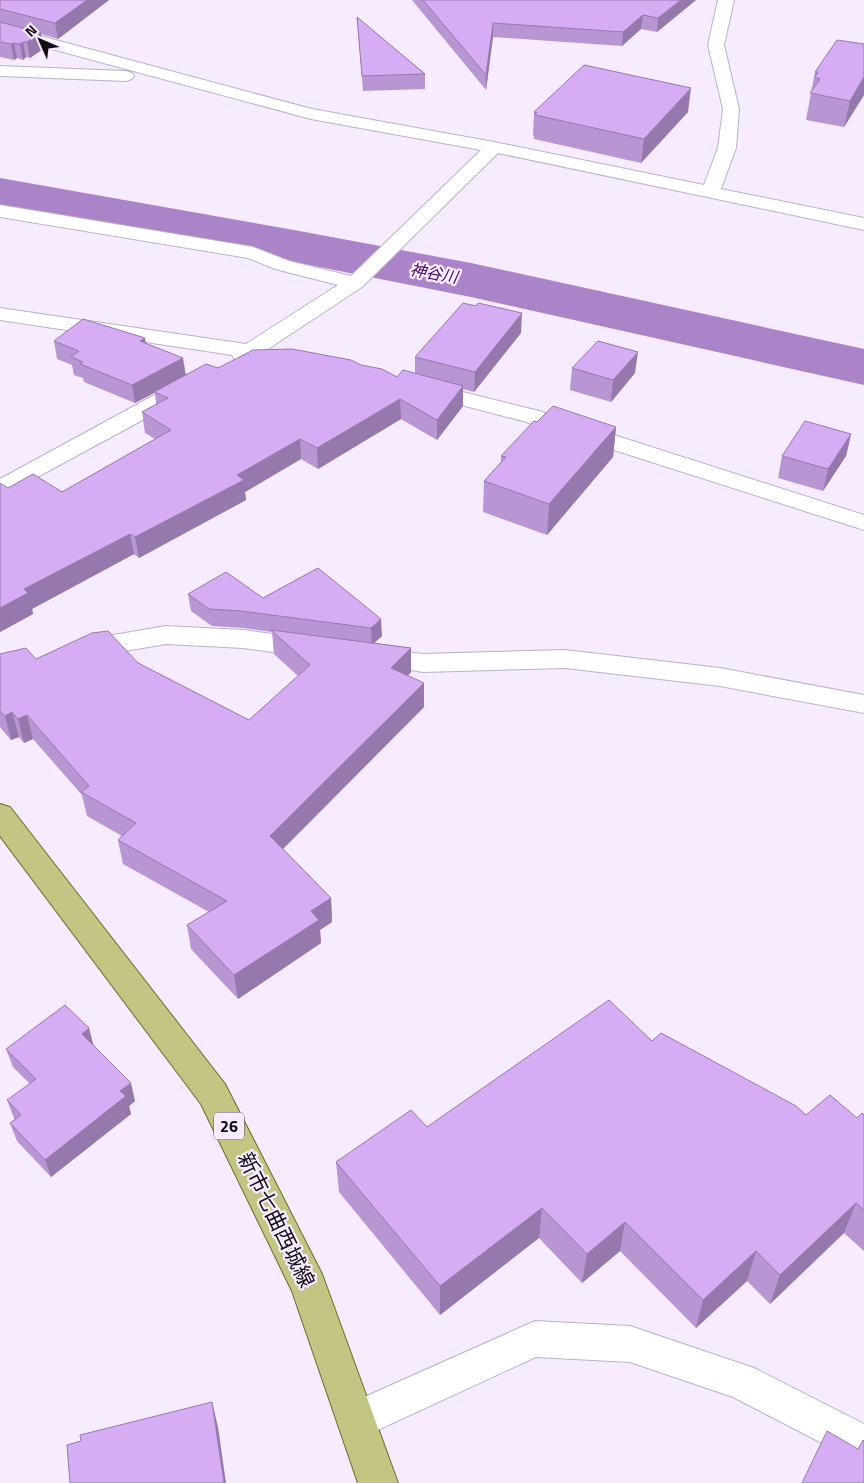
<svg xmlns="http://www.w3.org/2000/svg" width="864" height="1483" viewBox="0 0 864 1483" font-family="'Titillium Web','Noto Sans JP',sans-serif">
<rect width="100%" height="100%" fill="#f6ebff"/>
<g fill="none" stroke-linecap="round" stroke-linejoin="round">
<path fill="#ab83c9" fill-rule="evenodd" d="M 0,178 L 294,230 L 471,263 L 864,349 L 864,385 L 471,297 L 294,262 L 0,210 Z"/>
<g stroke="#bcb0c7" stroke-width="2">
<path id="minor" d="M 718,0 L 734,0 L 724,45 L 739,109 L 736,148 L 721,189 L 864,218 L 864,230 L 498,153 L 362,287 L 268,349 L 294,355 L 298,359 L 294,363 C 280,367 268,357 254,358 C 246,359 243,363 235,360 L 232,355 L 0,320 L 0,308 L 246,344 L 338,285 L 275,269 L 248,258 L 0,217 L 0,205 L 253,247 L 289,261 L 351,276 L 481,150 L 311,119 L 0,35 L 0,25 L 312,109 L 494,142 L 704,185 L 718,148 L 723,109 L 708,45 Z
M 0,66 L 126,71 L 132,73 L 134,76 L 132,79 L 126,81 L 0,76 Z
M 190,379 L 198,380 L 201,385 L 198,390 L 8,493 L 0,495 L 0,479 L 182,380 Z
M 427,383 L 539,411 L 864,515 L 864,530 L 523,421 L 419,394 L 416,389 L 419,384 Z
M 166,626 L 243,630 L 310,639 L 319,642 L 323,648 L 319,654 L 310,657 L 243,648 L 166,644 L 84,658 L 75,655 L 71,649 L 75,643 L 84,640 Z
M 374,648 L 423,654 L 565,650 L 720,668 L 864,695 L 864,713 L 720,686 L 565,668 L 423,672 L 365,663 L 361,657 L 365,651 Z
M 535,1321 L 630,1326 L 754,1368 L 864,1424 L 864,1465 L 733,1397 L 630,1362 L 536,1357 L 356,1440 L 342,1435 L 337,1421 L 342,1407 Z"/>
</g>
<g stroke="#6b6c26" stroke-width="2">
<path id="major" d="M 0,804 L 10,807 L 225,1084 L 322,1274 L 398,1483 L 358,1483 L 292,1291 L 201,1104 L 0,836 Z"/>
</g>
<use href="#minor" fill="#fff" fill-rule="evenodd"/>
<use href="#major" fill="#c3c582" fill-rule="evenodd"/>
</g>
<path fill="#b895d3" d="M 0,0 L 109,0 L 58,39 L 41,34 L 43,49 L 30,58 L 26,57 L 23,60 L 17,58 L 14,60 L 0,57 Z
M 412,0 L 696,0 L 657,32 L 641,29 L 622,46 L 493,37 L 486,90 Z
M 357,17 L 425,74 L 425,89 L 363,91 Z
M 864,44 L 864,95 L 844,127 L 806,120 L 815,72 Z
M 534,112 L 688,112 L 641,163 L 534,139 L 534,136 L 533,136 Z
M 521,333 L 474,392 L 463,389 L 463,406 L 437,440 L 401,419 L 318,469 L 301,459 L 245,492 L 246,500 L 139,558 L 134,554 L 32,609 L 33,614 L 0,632 L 8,488 L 62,492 L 155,439 L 145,433 L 142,412 L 156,404 L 155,392 L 135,403 L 84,382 L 83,378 L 74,375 L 72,365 L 57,359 L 54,341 L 146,343 L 186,375 L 218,368 L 361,365 L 397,377 L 415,373 L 415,357 Z
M 572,368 L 635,373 L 611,402 L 570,390 Z
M 537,422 L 616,427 L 613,457 L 547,535 L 483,512 L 484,481 L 501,462 L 501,456 Z
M 851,434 L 846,456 L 823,491 L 778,478 L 782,456 Z
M 318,568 L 382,636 L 374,643 L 411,648 L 411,672 L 408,676 L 424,707 L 283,849 L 331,898 L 332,922 L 320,930 L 321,943 L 238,999 L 191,949 L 187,925 L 209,912 L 123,864 L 118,840 L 122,836 L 87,816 L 82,795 L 33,739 L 24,743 L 19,737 L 11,740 L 0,727 L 0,654 L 36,659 L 138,663 L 249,720 L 298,676 L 274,654 L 272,632 L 243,628 L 212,626 L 191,611 L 188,594 L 263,598 Z
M 652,1041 L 806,1115 L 857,1118 L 864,1115 L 864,1251 L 844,1233 L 770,1304 L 747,1281 L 696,1328 L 620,1251 L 582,1283 L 539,1238 L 440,1315 L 339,1192 L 336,1162 Z
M 94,1046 L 135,1101 L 129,1106 L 131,1114 L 51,1177 L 17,1141 L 10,1123 L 15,1120 L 14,1118 L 7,1100 L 30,1084 L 13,1067 L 6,1049 Z"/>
<path fill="#9679ac" d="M 87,0 L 109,0 L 58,39 L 55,23 Z
M 681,0 L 696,0 L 657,32 L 658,18 Z
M 643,15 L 641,29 L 622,46 L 623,32 Z
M 493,23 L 493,37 L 486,90 L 486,75 Z
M 41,33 L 43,49 L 30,58 L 27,42 Z
M 23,42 L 26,57 L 23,60 L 20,44 Z
M 14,43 L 17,58 L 14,60 L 11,44 Z
M 864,77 L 864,95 L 844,127 L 850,101 Z
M 691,88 L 688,112 L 641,163 L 644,139 Z
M 522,313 L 521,333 L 474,392 L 475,372 Z
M 145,338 L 148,355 L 140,341 Z
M 638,352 L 635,373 L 611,402 L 613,380 Z
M 183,358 L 186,376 L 135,403 L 132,385 Z
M 463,386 L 463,406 L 437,440 L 437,420 Z
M 400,399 L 401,419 L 318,469 L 317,448 Z
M 616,427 L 613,457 L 547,535 L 549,504 Z
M 851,434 L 846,456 L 823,491 L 828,469 Z
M 300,439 L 301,459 L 245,492 L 246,500 L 139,558 L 135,537 L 237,475 Z
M 130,534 L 134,554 L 32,609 L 33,614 L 0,632 L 0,608 L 24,589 Z
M 381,619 L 382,636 L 372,645 L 371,628 Z
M 411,648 L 411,672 L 392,692 L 391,668 Z
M 424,683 L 424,707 L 272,860 L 270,836 Z
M 12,712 L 19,737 L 11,740 L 5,716 Z
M 27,715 L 33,739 L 24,743 L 18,719 Z
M 331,898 L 332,922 L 320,930 L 321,943 L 238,999 L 234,975 L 311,911 Z
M 89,1028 L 94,1047 L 82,1034 Z
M 131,1083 L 135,1101 L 129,1106 L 131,1114 L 51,1177 L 45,1160 L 120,1091 Z
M 856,1203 L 844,1233 L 770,1304 L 780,1275 Z
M 542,1208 L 539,1238 L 440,1315 L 440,1286 Z
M 625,1222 L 620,1251 L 582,1283 L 587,1254 Z
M 756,1251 L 747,1281 L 696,1328 L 703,1300 Z
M 212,1402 L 218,1427 L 226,1483 L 224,1483 Z"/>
<path fill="#d6adf5" stroke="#9679ac" d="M 0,0 L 87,0 L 55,23 L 0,9 Z
M 423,0 L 681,0 L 658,18 L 643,15 L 623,32 L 493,23 L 486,75 Z
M 357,17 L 425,74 L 362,76 Z
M 0,22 L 41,33 L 27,42 L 23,42 L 20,44 L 14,43 L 11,44 L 0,42 Z
M 837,40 L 864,44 L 864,77 L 850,101 L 810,93 L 820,79 L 815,77 L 818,72 L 815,72 Z
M 584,65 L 691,88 L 644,139 L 535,115 L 537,113 L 534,112 Z
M 463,303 L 476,306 L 478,303 L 522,313 L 475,372 L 415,357 Z
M 83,319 L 145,338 L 140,341 L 183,358 L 132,385 L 80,364 L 83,362 L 71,357 L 79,351 L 54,341 Z
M 598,341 L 638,352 L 613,380 L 572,368 Z
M 292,349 L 351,360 L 361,365 L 382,369 L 397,377 L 403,370 L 463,386 L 437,420 L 400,399 L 317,448 L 300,439 L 237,475 L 244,480 L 135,537 L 130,534 L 24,589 L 28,593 L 0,608 L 0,483 L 8,488 L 33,474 L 62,492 L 171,430 L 142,412 L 168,398 L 154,392 L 206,364 L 218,368 L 253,350 Z
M 553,406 L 616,427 L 549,504 L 484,481 L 506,457 L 501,456 L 534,421 L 537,422 Z
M 805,421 L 851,434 L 828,469 L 782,456 Z
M 318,568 L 381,619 L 371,628 L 241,611 L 209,609 L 188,594 L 226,572 L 263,598 Z
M 271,630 L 411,648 L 391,668 L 424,683 L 270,836 L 331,898 L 311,911 L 319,920 L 234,975 L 187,925 L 227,901 L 118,840 L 136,823 L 81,792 L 89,786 L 27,715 L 18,719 L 12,712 L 5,716 L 0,711 L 0,654 L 26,648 L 36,659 L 92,633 L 108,631 L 138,663 L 249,720 L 310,665 Z
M 609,1000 L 652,1041 L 661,1033 L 796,1106 L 806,1115 L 830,1095 L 857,1118 L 862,1113 L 864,1115 L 864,1210 L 856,1203 L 780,1275 L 756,1251 L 703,1300 L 625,1222 L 587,1254 L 542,1208 L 440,1286 L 336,1162 L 411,1110 L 427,1127 Z
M 65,1005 L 89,1028 L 82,1034 L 131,1083 L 120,1091 L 126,1096 L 45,1160 L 10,1123 L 21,1115 L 7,1100 L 36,1079 L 6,1049 Z
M 212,1402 L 224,1483 L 70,1483 L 67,1445 L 81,1441 L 80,1435 Z
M 827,1431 L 858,1449 L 863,1440 L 864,1441 L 864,1483 L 802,1483 Z"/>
<g text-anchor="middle" stroke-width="4.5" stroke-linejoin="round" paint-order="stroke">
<g font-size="16" font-style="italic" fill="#40055c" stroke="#f6ebff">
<text transform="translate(434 273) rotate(10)" y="6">神谷川</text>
</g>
<rect fill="#f6ebff" stroke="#56505b" stroke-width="1" x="214" y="1112.5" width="30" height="27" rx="4"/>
<g font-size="16" font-weight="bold" fill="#120d15">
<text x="229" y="1132">26</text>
</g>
<g font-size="21" fill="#120d15" stroke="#f6ebff">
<text transform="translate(276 1220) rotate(64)" y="7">新市七曲西城線</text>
</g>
</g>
<g transform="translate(40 40) rotate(315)" stroke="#f6ebff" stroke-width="4" paint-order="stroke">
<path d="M0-4L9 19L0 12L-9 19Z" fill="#120d15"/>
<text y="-8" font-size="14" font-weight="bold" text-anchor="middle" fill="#120d15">N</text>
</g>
</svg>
